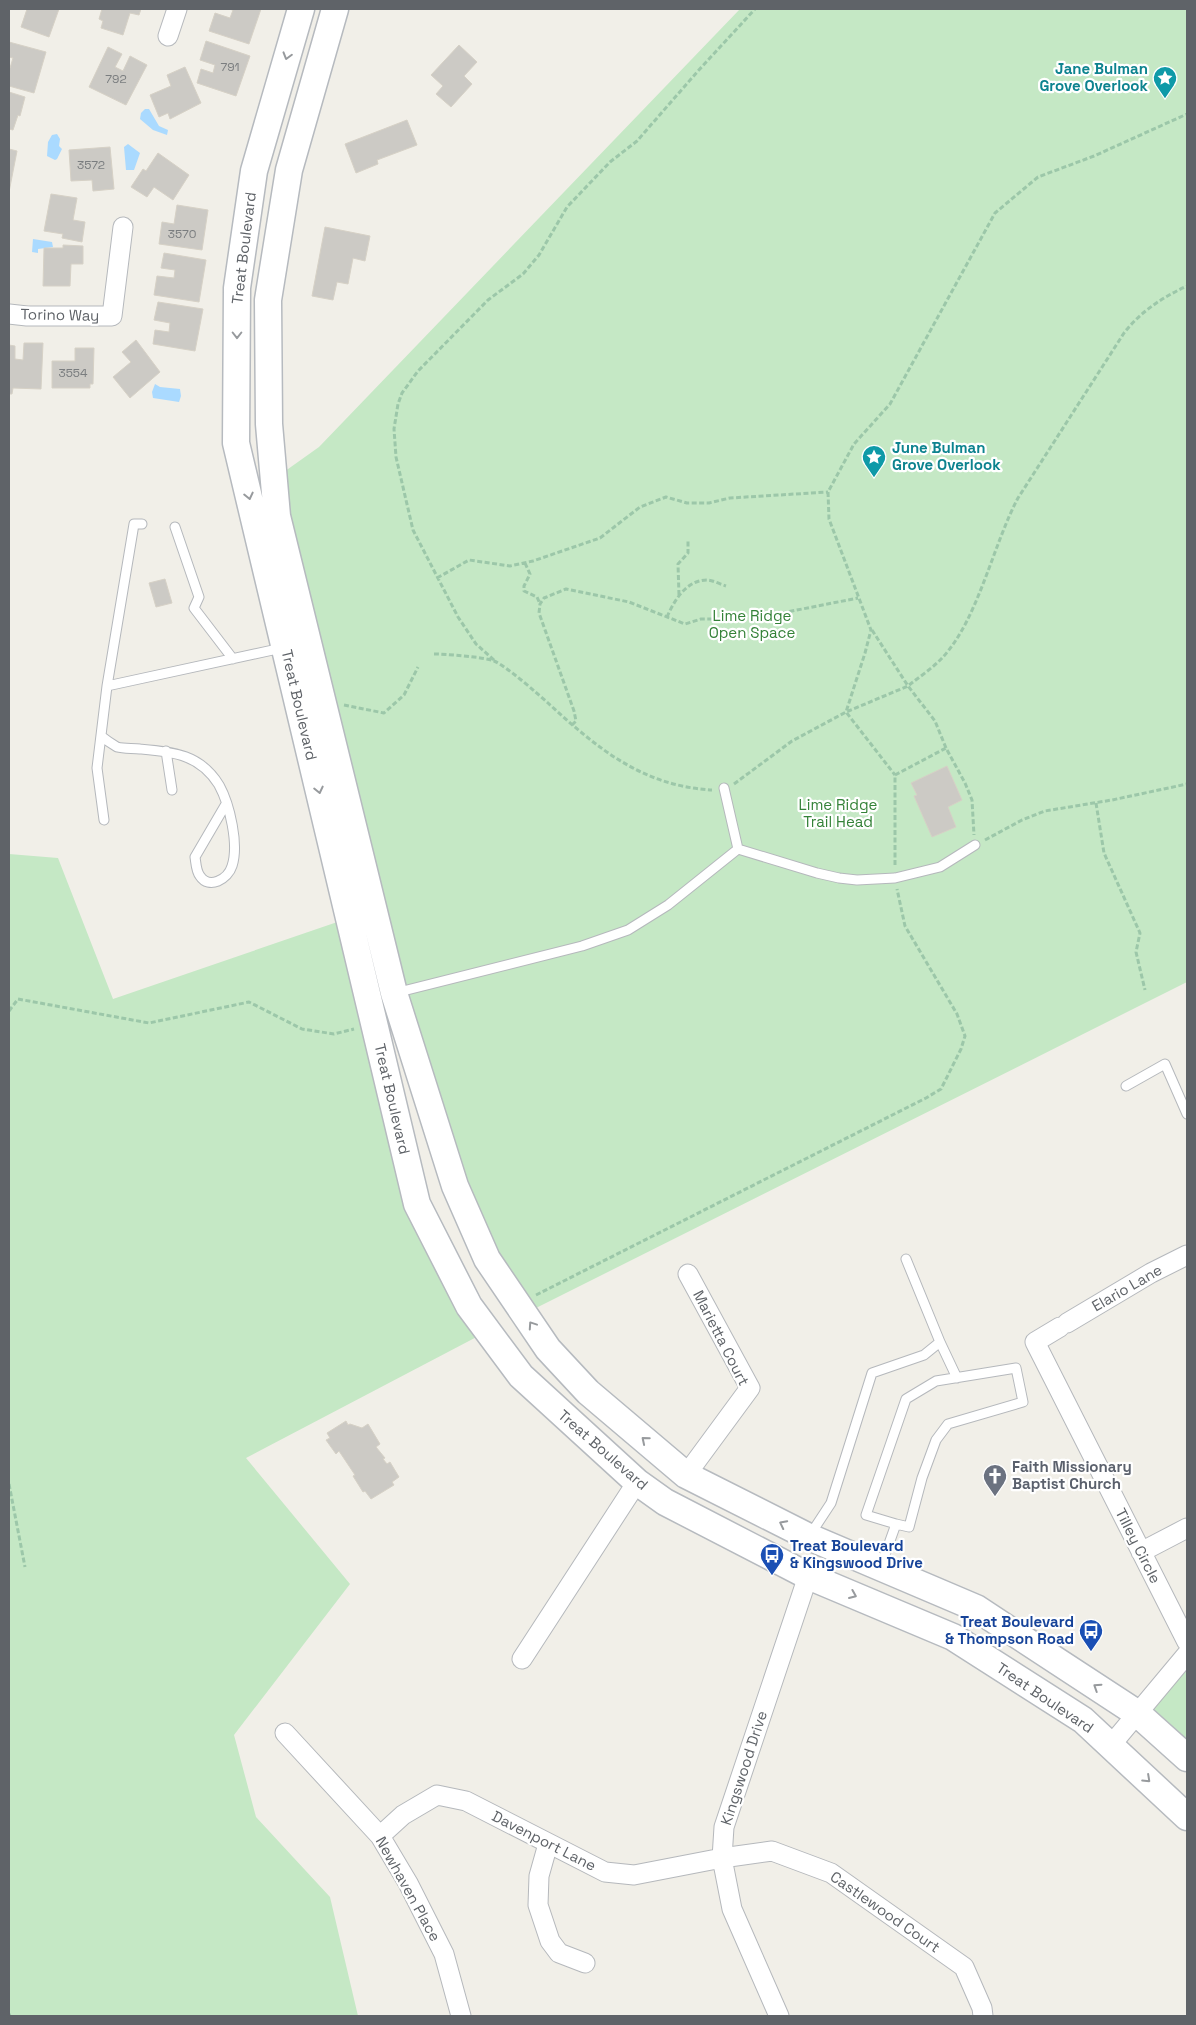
<svg xmlns="http://www.w3.org/2000/svg" width="1196" height="2025" viewBox="0 0 1196 2025" font-family="'Space Grotesk',sans-serif">
<rect width="100%" height="100%" fill="#f1efe8"/>
<path fill="#c5e8c5" d="M 740,9 L 1187,9 L 1187,982 L 524,1314 L 455,1186 L 274,479 L 319,447 Z
M 9,854 L 58,858 L 113,999 L 349,918 L 417,1204 L 488,1331 L 246,1458 L 350,1584 L 234,1735 L 256,1817 L 330,1897 L 358,2016 L 9,2016 Z
M 1187,1654 L 1187,1758 L 1138,1714 Z"/>
<path fill="#aadaff" d="M 145,109 L 149,109 L 159,126 L 168,130 L 167,135 L 153,130 L 140,119 L 141,113 Z
M 57,134 L 60,139 L 59,146 L 62,149 L 57,159 L 55,160 L 47,156 L 48,142 L 52,135 Z
M 128,144 L 140,153 L 134,170 L 126,170 L 124,147 Z
M 33,239 L 52,242 L 53,247 L 38,249 L 38,253 L 32,252 Z
M 155,384 L 160,387 L 180,389 L 181,396 L 179,402 L 153,398 L 152,392 Z"/>
<path fill="#cccac5" stroke="#d6d1c6" d="M 27,9 L 59,9 L 49,37 L 21,27 Z
M 102,9 L 141,9 L 139,15 L 130,13 L 123,35 L 101,28 L 103,21 L 99,19 Z
M 228,9 L 261,9 L 249,44 L 209,31 L 215,13 L 230,18 L 233,10 Z
M 206,41 L 250,56 L 236,96 L 197,83 L 201,69 L 213,73 L 215,65 L 200,60 Z
M 9,42 L 46,52 L 34,93 L 9,86 L 9,67 L 10,68 L 13,58 L 9,57 Z
M 459,45 L 477,62 L 464,76 L 472,84 L 451,107 L 436,94 L 443,86 L 431,75 Z
M 108,47 L 122,54 L 115,67 L 123,71 L 130,56 L 147,65 L 126,105 L 89,87 Z
M 185,67 L 201,103 L 170,119 L 168,113 L 159,117 L 150,95 L 171,86 L 167,75 Z
M 9,92 L 25,97 L 20,116 L 18,115 L 13,130 L 9,129 L 9,131 Z
M 407,120 L 417,145 L 377,160 L 378,164 L 356,173 L 345,144 Z
M 110,147 L 114,189 L 93,191 L 92,180 L 71,181 L 69,150 Z
M 9,149 L 17,151 L 9,192 Z
M 158,153 L 189,175 L 173,200 L 154,187 L 147,197 L 131,187 L 143,169 L 146,171 Z
M 51,194 L 77,198 L 73,220 L 85,222 L 82,242 L 62,238 L 63,234 L 44,231 Z
M 177,205 L 208,210 L 202,250 L 159,244 L 162,222 L 174,224 Z
M 325,227 L 370,236 L 365,261 L 353,258 L 348,284 L 337,282 L 333,300 L 312,296 Z
M 63,245 L 83,246 L 83,264 L 71,264 L 70,286 L 43,286 L 44,248 L 63,248 Z
M 164,253 L 206,260 L 199,302 L 154,295 L 157,276 L 174,278 L 175,270 L 161,268 Z
M 158,302 L 203,309 L 195,351 L 153,344 L 155,330 L 169,332 L 170,323 L 154,320 Z
M 136,340 L 160,372 L 130,398 L 113,377 L 131,362 L 122,352 Z
M 24,343 L 43,343 L 41,389 L 13,388 L 12,394 L 9,394 L 9,345 L 15,346 L 15,359 L 23,360 Z
M 75,348 L 94,348 L 93,384 L 90,384 L 90,388 L 52,388 L 52,361 L 75,361 Z
M 165,579 L 172,603 L 156,607 L 149,583 Z
M 947,766 L 962,800 L 948,807 L 956,827 L 932,837 L 914,796 L 917,795 L 911,783 Z
M 346,1421 L 348,1425 L 350,1424 L 362,1428 L 368,1424 L 380,1444 L 376,1447 L 385,1458 L 383,1459 L 387,1464 L 390,1462 L 399,1477 L 392,1482 L 394,1485 L 371,1499 L 365,1491 L 363,1492 L 353,1476 L 355,1475 L 339,1451 L 336,1454 L 326,1440 L 330,1438 L 327,1433 Z"/>
<g fill="none" stroke-linecap="round" stroke-linejoin="round">
<g stroke="#b5b8bc" stroke-width="11">
<path id="service" d="M 175,527 L 199,597 L 194,608 L 233,659
M 107,686 L 134,524 L 142,524
M 101,736 C 106,740 112,744 117,747 C 124,749 133,748 140,749 C 173,752 200,754 219,785 C 230,805 239,845 232,866 C 228,879 209,890 200,876 C 196,871 196,863 195,857 L 226,804
M 166,751 L 172,790
M 724,788 L 738,849
M 104,820 L 97,768 L 107,686 L 282,648
M 395,993 L 582,946 L 628,930 L 668,905 L 738,849 L 817,873 L 839,878 L 857,880 L 895,878 L 940,867 L 975,845
M 1126,1086 L 1165,1064 L 1187,1114
M 906,1259 L 940,1342 L 957,1378
M 810,1535 L 831,1503 L 872,1373 L 924,1355 L 940,1342
M 881,1566 L 896,1524 L 909,1527 L 922,1478 L 936,1440 L 948,1424 L 1023,1402 L 1016,1368 L 936,1381 L 906,1399 L 866,1515 L 896,1524"/>
</g>
<g stroke="#b5b8bc" stroke-width="21">
<path id="minor" d="M 168,36 L 177,9
M 9,314 L 27,316 L 112,316 L 123,227
M 1067,1323 L 1151,1273 L 1187,1255
M 1060,1327 L 1035,1342 L 1187,1642
M 686,1475 L 750,1388 L 688,1274
M 1141,1552 L 1187,1528
M 522,1659 L 637,1482
M 285,1733 L 380,1836 L 408,1883 L 444,1954 L 461,2016
M 1111,1745 L 1187,1654
M 380,1836 L 403,1815 L 437,1795 L 466,1801 L 605,1872 L 634,1875 L 722,1858 L 772,1851 L 831,1873 L 964,1967 L 982,2008 L 983,2016
M 548,1844 L 539,1876 L 538,1905 L 550,1941 L 559,1953 L 585,1963
M 779,2016 L 732,1909 L 722,1858 L 724,1827 L 808,1576"/>
</g>
<g stroke="#b6babf" stroke-width="29">
<path id="secondary" d="M 301,9 L 254,171 L 237,288 L 236,443 L 417,1204 L 469,1306 L 521,1376 L 637,1482 L 665,1502 L 808,1576 L 953,1637 L 1083,1720 L 1187,1817
M 335,9 L 289,170 L 268,300 L 269,424 L 277,516 L 394,993 L 455,1186 L 487,1259 L 548,1349 L 588,1392 L 686,1475 L 809,1537 L 976,1608 L 1138,1714 L 1187,1758"/>
</g>
<path stroke="#9cc7a9" stroke-width="3" stroke-dasharray="5 2.5" stroke-linecap="butt" d="M 525,563 L 530,574 L 524,586 L 524,591 L 537,597 L 540,604
M 437,578 L 469,560 L 510,566 L 533,561 L 600,538 L 640,507 L 666,497 L 687,503 L 709,503 L 730,498 L 828,492
M 679,595 L 678,564 L 688,553 L 688,540
M 782,613 L 858,598
M 667,617 C 674,601 686,580 707,580 C 712,580 720,584 726,586
M 872,630 L 908,686 L 846,712 L 895,775
M 434,654 C 445,654 485,657 494,661 C 505,665 538,694 548,703 C 597,748 642,786 712,790
M 494,660 L 476,644 L 458,617 L 413,530 L 396,457 L 394,429 L 398,404 L 402,393 L 418,371 L 488,300 L 523,274 L 539,255 L 567,207 L 610,162 L 637,141 L 698,71 L 755,9
M 344,705 L 384,713 L 404,695 L 418,667
M 572,725 L 576,721 L 574,711 L 539,613 L 540,604 L 544,598 L 566,589 L 629,602 L 685,624 L 701,619 L 717,619
M 946,748 L 935,721 L 908,686 C 919,677 933,668 943,657 C 978,619 993,545 1018,498 L 1124,333 C 1140,312 1163,297 1187,286
M 734,784 L 792,741 L 846,712 L 865,653 L 871,630 L 829,519 L 828,492 L 854,444 L 890,404 L 995,213 L 1038,177 L 1094,156 L 1187,114
M 1096,803 L 1104,853 L 1140,933 L 1136,952 L 1145,990
M 985,840 L 1022,820 L 1045,811 L 1112,800 L 1187,784
M 895,865 L 895,775 L 946,748 L 965,783 L 972,800 L 974,835
M 9,1011 L 18,999 L 149,1023 L 249,1002 L 302,1029 L 334,1034 L 354,1029
M 536,1295 L 926,1098 L 941,1089 L 961,1049 L 965,1036 L 957,1014 L 905,926 L 897,889
M 9,1484 L 25,1567
M 9,2014 L 10,2016"/>
<use href="#service" stroke="#fff" stroke-width="9"/>
<use href="#minor" stroke="#fff" stroke-width="19"/>
<use href="#secondary" stroke="#fff" stroke-width="26"/>
</g>
<defs><path id="oneway-chevron" d="M-2-3.5L2.5 0L-2 3.5" fill="none" stroke-width="1.6" stroke-linecap="round" stroke-linejoin="round" transform="scale(1.25)"/></defs>
<g stroke="#979a9d">
<use href="#oneway-chevron" transform="translate(287 56) rotate(106)"/>
<use href="#oneway-chevron" transform="translate(237 335) rotate(90)"/>
<use href="#oneway-chevron" transform="translate(249 496) rotate(77)"/>
<use href="#oneway-chevron" transform="translate(319 790) rotate(77)"/>
<use href="#oneway-chevron" transform="translate(532 1325) rotate(-124)"/>
<use href="#oneway-chevron" transform="translate(645 1440) rotate(-140)"/>
<use href="#oneway-chevron" transform="translate(783 1524) rotate(-153)"/>
<use href="#oneway-chevron" transform="translate(853 1595) rotate(23)"/>
<use href="#oneway-chevron" transform="translate(1097 1687) rotate(-147)"/>
<use href="#oneway-chevron" transform="translate(1147 1779) rotate(43)"/>
</g>
<defs>
<g id="sight-pin" transform="scale(1.25)"><path d="M0 17L-7.5 6A9.5 9.5 0 1 1 7.5 6Z" fill="#0f9aa8" stroke="#fff"/><path d="M0-6L1.8-2.2L6-1.7L2.9 1.2L3.7 5.4L0 3.3L-3.7 5.4L-2.9 1.2L-6-1.7L-1.8-2.2Z" fill="#fff"/></g>
<g id="church-pin" transform="scale(1.25)"><path d="M0 17L-7.5 6A9.5 9.5 0 1 1 7.5 6Z" fill="#6b7280" stroke="#fff"/><path d="M-1.2-6h2.4v3.5h3.3v2.4h-3.3V6h-2.4V-.1h-3.3v-2.4h3.3Z" fill="#fff"/></g>
<g id="bus-pin" transform="scale(1.25)"><path d="M0 17L-7.5 6A9.5 9.5 0 1 1 7.5 6Z" fill="#1a4fb4" stroke="#fff"/><path d="M-5-6H5V4H4V6H2V4H-2V6H-4V4H-5ZM-3.5-4V0h7V-4ZM-3.5 1.2v1.5H-2V1.2ZM2 1.2v1.5H3.5V1.2Z" fill="#fff"/></g>
</defs>
<g fill-rule="evenodd">
<use href="#sight-pin" x="1165" y="78"/>
<use href="#sight-pin" x="874" y="457"/>
<use href="#church-pin" x="995" y="1476"/>
<use href="#bus-pin" x="772" y="1555"/>
<use href="#bus-pin" x="1091" y="1631"/>
</g>
<g text-anchor="middle" stroke-width="4.5" stroke-linejoin="round" paint-order="stroke">
<g font-size="12" fill="#7a7d7f">
<text x="230" y="71">791</text>
<text x="116" y="83">792</text>
<text x="91" y="169">3572</text>
<text x="182" y="238">3570</text>
<text x="73" y="377">3554</text>
</g>
<g font-size="15" font-weight="bold" fill="#0d838f" stroke="#fff" text-anchor="end">
<text x="1148" y="74">Jane Bulman<tspan x="1148" dy="17">Grove Overlook</tspan></text>
<text x="892" y="453" text-anchor="start">June Bulman<tspan x="892" dy="17">Grove Overlook</tspan></text>
</g>
<g font-size="15" fill="#5f6368" stroke="#fff">
<text transform="translate(244 248) rotate(-83)" y="5">Treat Boulevard</text>
<text transform="translate(60 315) rotate(1)" y="5">Torino Way</text>
<text transform="translate(299 705) rotate(77)" y="5">Treat Boulevard</text>
<text transform="translate(392 1099) rotate(77)" y="5">Treat Boulevard</text>
<text transform="translate(1127 1288) rotate(-30)" y="5">Elario Lane</text>
<text transform="translate(721 1338) rotate(63)" y="5">Marietta Court</text>
<text transform="translate(603 1450) rotate(41)" y="5">Treat Boulevard</text>
<text transform="translate(1138 1546) rotate(63)" y="5">Tilley Circle</text>
<text transform="translate(1045 1698) rotate(34)" y="5">Treat Boulevard</text>
<text transform="translate(744 1768) rotate(-72)" y="5">Kingswood Drive</text>
<text transform="translate(544 1841) rotate(27)" y="5">Davenport Lane</text>
<text transform="translate(408 1889) rotate(61)" y="5">Newhaven Place</text>
<text transform="translate(885 1912) rotate(35)" y="5">Castlewood Court</text>
</g>
<g font-size="15" fill="#348238" stroke="#fff">
<text x="752" y="621">Lime Ridge<tspan x="752" dy="17">Open Space</tspan></text>
<text x="838" y="810">Lime Ridge<tspan x="838" dy="17">Trail Head</tspan></text>
</g>
<g font-size="15" font-weight="bold" fill="#5b616d" stroke="#fff" text-anchor="start">
<text x="1012" y="1472">Faith Missionary<tspan x="1012" dy="17">Baptist Church</tspan></text>
</g>
<g font-size="15" font-weight="bold" fill="#164399" stroke="#fff" text-anchor="start">
<text x="790" y="1551">Treat Boulevard<tspan x="790" dy="17">&amp; Kingswood Drive</tspan></text>
<text x="1074" y="1627" text-anchor="end">Treat Boulevard<tspan x="1074" dy="17">&amp; Thompson Road</tspan></text>
</g>
</g>
<rect width="1196" height="2025" fill="none" stroke="#5f6368" stroke-width="20"/>
</svg>
